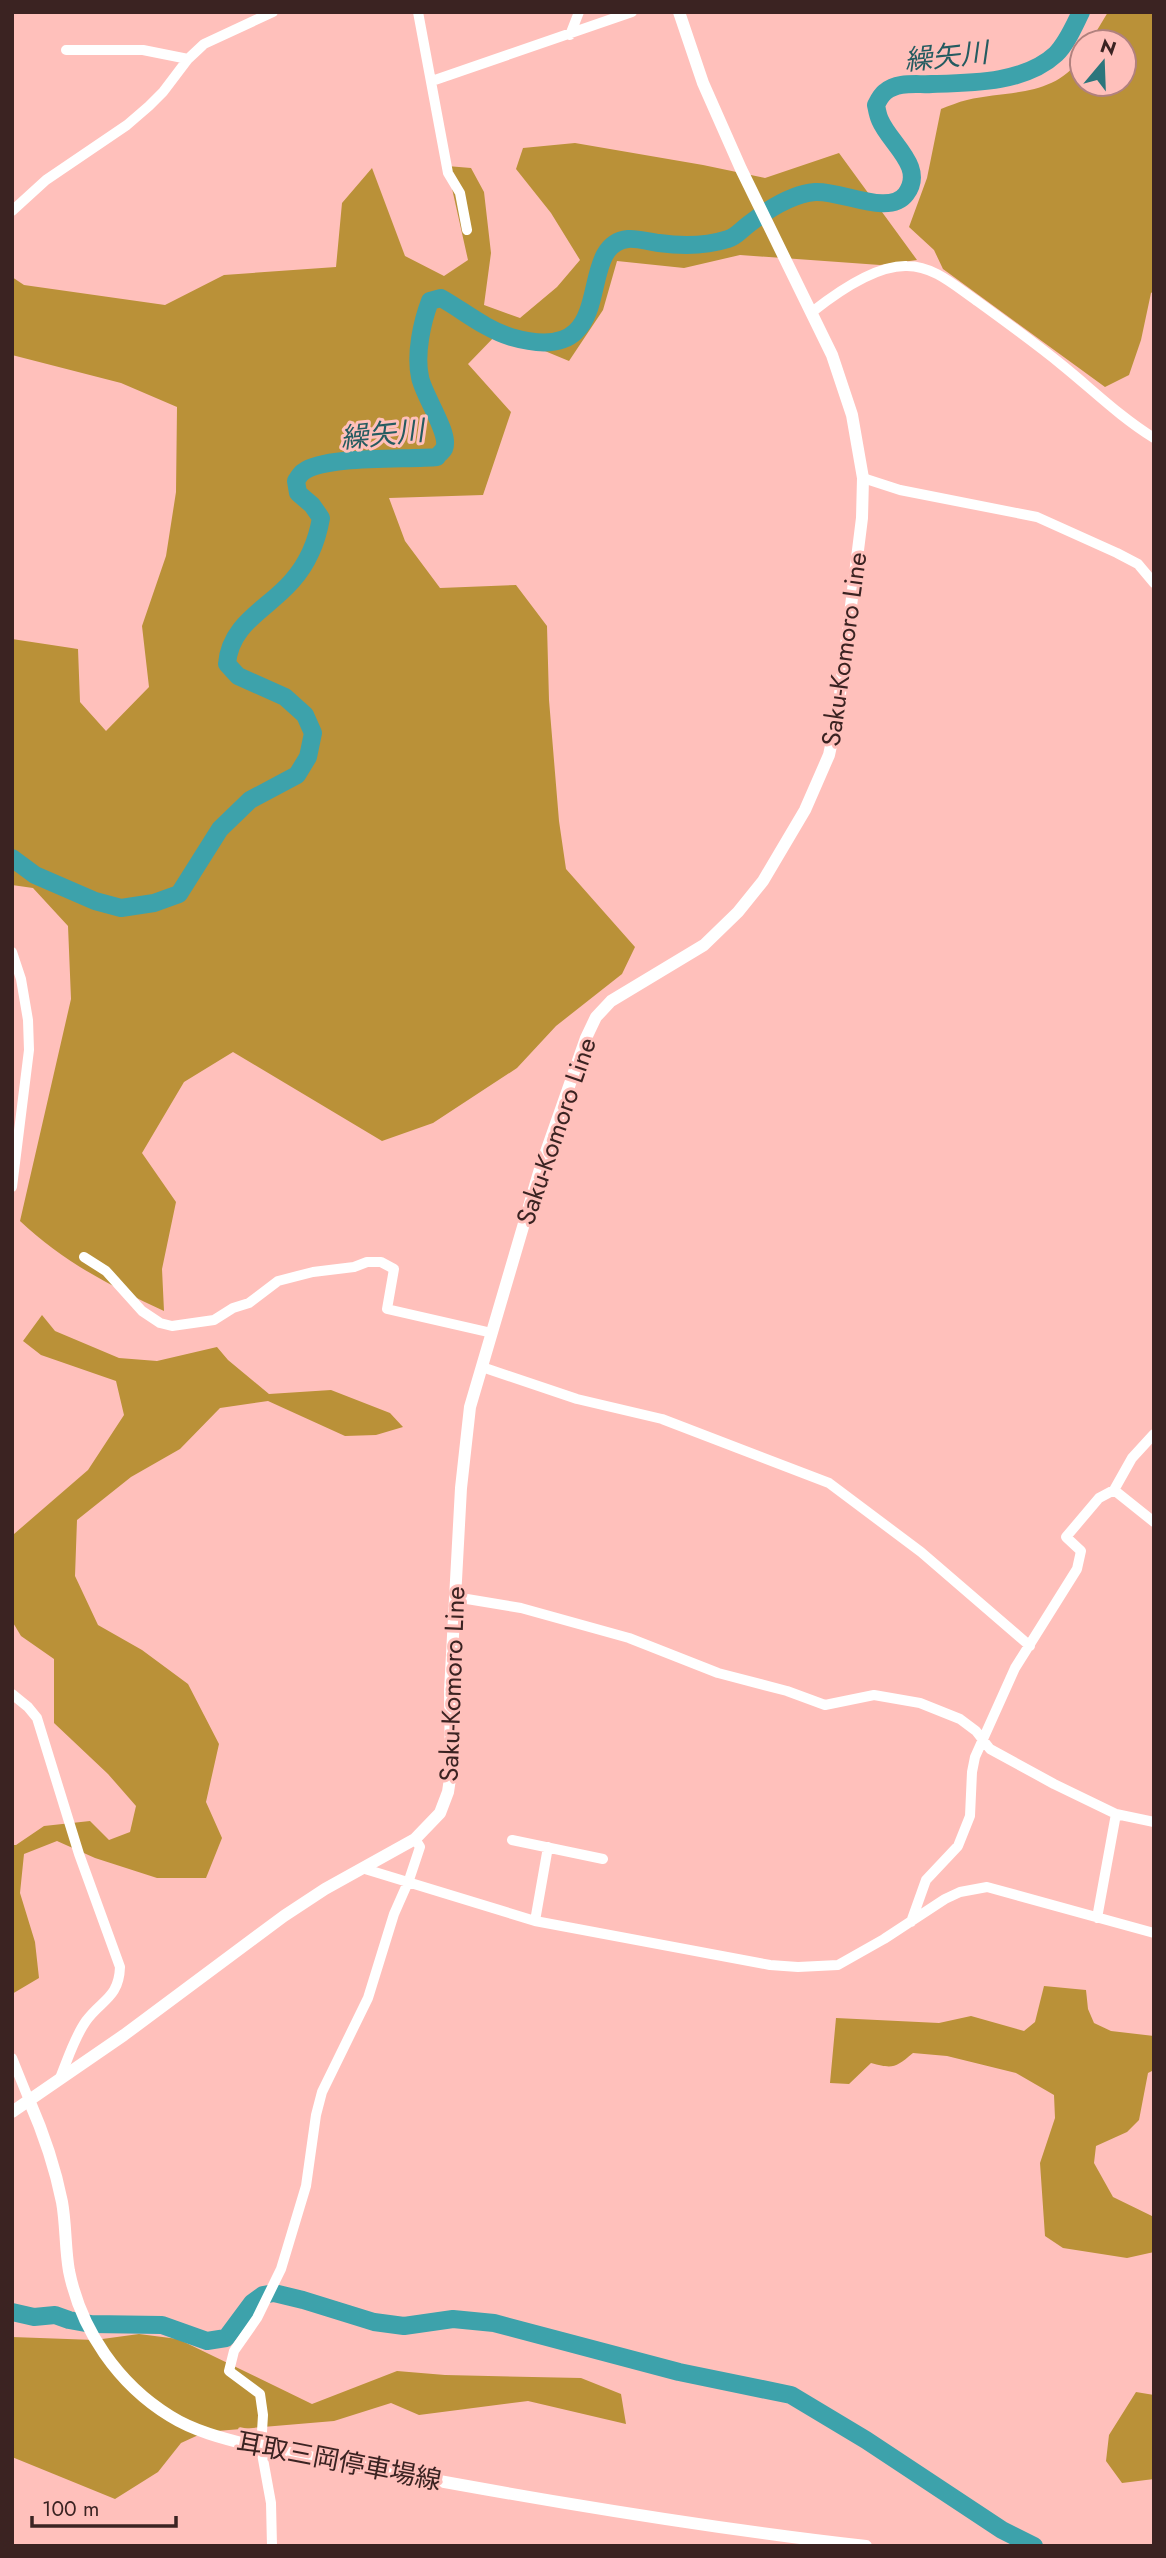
<svg xmlns="http://www.w3.org/2000/svg" width="1166" height="2558" viewBox="0 0 1166 2558" font-family="Jost,'Noto Sans JP',sans-serif">
<rect width="100%" height="100%" fill="#ffc0bb"/>
<path fill="#ba9138" d="M 1108,12 L 1154,12 L 1154,291 L 1151,293 L 1141,340 L 1129,375 L 1105,387 L 943,269 L 934,250 L 909,227 L 927,178 L 941,109 C 949,106 958,102 967,100 C 1009,90 1053,98 1082,57 L 1082,84 L 1124,84 L 1124,42 L 1090,42 Z
M 575,143 L 703,165 L 765,178 L 839,153 L 917,260 L 880,265 L 740,255 L 684,268 L 617,261 L 603,310 L 569,361 L 499,332 L 468,364 L 511,412 L 483,495 L 389,498 L 405,541 L 440,588 L 516,585 L 547,626 L 549,700 L 559,821 L 566,869 L 635,947 L 622,974 L 556,1026 L 517,1068 L 433,1123 L 382,1141 L 233,1052 L 184,1082 L 142,1153 L 176,1202 L 162,1269 L 164,1311 C 112,1287 62,1261 20,1221 L 71,999 L 68,926 L 33,888 L 12,885 L 12,639 L 78,649 L 80,702 L 106,731 L 149,687 L 142,626 L 166,556 L 176,492 L 177,407 L 121,383 L 12,355 L 12,277 L 24,285 L 165,305 L 224,275 L 336,267 L 342,203 L 372,168 L 405,256 L 444,276 L 468,260 L 447,166 L 471,168 L 484,192 L 491,253 L 484,305 L 520,318 L 557,287 L 580,260 L 551,213 L 516,169 L 523,148 Z
M 42,1315 L 55,1331 L 119,1358 L 157,1361 L 217,1347 L 228,1360 L 269,1394 L 331,1390 L 390,1413 L 403,1427 L 376,1435 L 345,1436 L 268,1401 L 220,1408 L 180,1449 L 131,1477 L 77,1520 L 75,1576 L 98,1625 L 142,1650 L 188,1684 L 219,1744 L 206,1802 L 222,1838 L 206,1878 L 157,1878 L 95,1858 L 57,1841 L 24,1854 L 20,1893 L 35,1942 L 39,1978 L 12,1994 L 12,1845 L 16,1845 L 44,1826 L 90,1821 L 109,1840 L 130,1832 L 136,1806 L 108,1774 L 54,1723 L 54,1659 L 21,1636 L 12,1621 L 12,1539 L 14,1534 L 88,1470 L 124,1415 L 116,1381 L 41,1355 L 23,1341 Z
M 1044,1986 L 1086,1990 L 1088,2009 L 1094,2023 L 1111,2031 L 1154,2036 L 1154,2070 L 1148,2073 L 1139,2120 L 1127,2132 L 1096,2146 L 1094,2163 L 1113,2197 L 1154,2217 L 1154,2252 L 1127,2258 L 1063,2248 L 1045,2236 L 1040,2163 L 1055,2118 L 1054,2095 L 1016,2073 L 947,2056 L 913,2053 C 895,2068 893,2069 871,2063 L 849,2084 L 830,2083 L 836,2018 L 939,2023 L 971,2016 L 1024,2031 L 1035,2022 Z
M 139,2334 L 178,2339 L 312,2404 L 397,2371 L 445,2375 L 581,2378 L 621,2394 L 626,2424 L 528,2401 L 419,2415 L 391,2403 L 334,2421 L 205,2432 L 181,2443 L 158,2472 L 115,2499 L 12,2457 L 12,2337 L 95,2340 Z
M 1136,2392 L 1154,2395 L 1154,2479 L 1122,2483 L 1106,2461 L 1109,2435 Z"/>
<g fill="none" stroke-linecap="round" stroke-linejoin="round">
<path stroke="#3da2ab" stroke-width="18" d="M 12,858 L 35,875 L 95,901 L 121,908 L 154,903 L 179,894 L 220,829 L 250,800 L 297,775 L 308,757 L 313,733 L 305,715 L 285,697 L 238,676 L 227,664 C 230,623 268,609 292,581 C 308,563 317,541 321,518 L 312,505 L 298,493 L 296,481 C 298,478 300,474 303,472 C 325,455 408,460 437,457 C 437,456 444,450 444,449 C 451,434 423,395 420,377 C 415,354 422,322 430,301 L 441,298 C 464,311 485,329 511,337 C 625,370 571,245 628,239 C 637,238 650,242 659,243 C 681,246 706,246 728,239 C 736,237 742,229 749,224 C 767,210 792,194 815,192 C 841,190 889,217 906,194 C 926,167 890,144 880,120 C 878,116 877,110 876,105 C 878,101 881,95 885,92 C 898,81 917,85 932,84 C 972,83 1025,83 1056,54 C 1067,43 1074,26 1081,12
M 12,2312 L 34,2317 L 55,2315 L 69,2320 L 91,2324 L 162,2325 L 207,2341 L 226,2338 L 252,2303 L 263,2295 L 274,2293 L 303,2300 L 374,2322 L 404,2326 L 453,2319 L 494,2323 L 679,2372 L 791,2395 L 866,2440 L 1002,2530 L 1034,2546"/>
<path stroke="#fff" stroke-width="10" d="M 418,12 L 448,173 L 460,193 L 467,230
M 570,35 L 579,12
M 66,50 L 143,50 L 188,59
M 432,81 L 632,12
M 12,211 L 46,180 L 127,125 L 149,106 L 163,92 L 188,59 L 204,44 L 273,12
M 812,312 C 836,293 876,265 907,266 C 934,266 955,286 977,301 C 1006,322 1035,343 1062,365 C 1093,390 1120,417 1154,438
M 863,478 L 900,490 L 1037,517 L 1117,553 L 1138,564 L 1154,583
M 12,952 L 21,979 L 28,1020 L 29,1050 L 12,1187
M 84,1257 L 106,1271 L 142,1311 L 160,1323 L 172,1326 L 214,1320 L 233,1308 L 249,1303 L 278,1281 L 313,1272 L 354,1267 L 367,1262 L 381,1262 L 394,1269 L 387,1309 L 492,1333
M 482,1367 L 577,1399 L 662,1419 L 829,1483 L 921,1552 L 1030,1646
M 1114,1490 L 1154,1522
M 455,1597 L 521,1608 L 629,1638 L 718,1673 L 787,1691 L 825,1705 L 874,1695 L 920,1703 L 960,1719 L 976,1731 L 990,1749 L 1054,1784 L 1116,1814 L 1154,1822
M 12,1694 L 28,1707 L 37,1718 L 79,1854 L 120,1967 C 119,1998 101,2000 86,2021 C 74,2038 68,2059 60,2078
M 512,1840 L 603,1859
M 365,1869 L 535,1921 L 770,1965 L 798,1967 L 838,1965 L 884,1939 L 945,1899 L 960,1892 L 987,1887 L 1154,1933
M 1097,1918 L 1116,1814
M 535,1921 L 548,1847
M 911,1922 L 926,1880 L 958,1846 L 970,1816 L 972,1772 L 975,1757 L 1015,1668 L 1077,1569 L 1081,1551 L 1066,1537 L 1099,1498 L 1114,1490 L 1132,1458 L 1154,1434
M 12,2058 L 29,2100
M 272,2546 L 271,2503 L 261,2448 L 263,2415 L 260,2394 L 229,2371 L 234,2351 L 257,2318 L 281,2269 L 306,2186 L 316,2115 L 322,2092 L 368,1998 L 394,1914 L 409,1880 L 420,1847 L 415,1839"/>
<path stroke="#fff" stroke-width="12" d="M 29,2100 C 43,2132 55,2167 62,2202 C 66,2224 65,2248 69,2271 C 81,2330 118,2384 170,2416 C 197,2433 230,2440 261,2448 C 462,2486 663,2523 866,2546
M 12,2112 L 124,2035 L 284,1916 L 325,1889 L 415,1839 L 440,1813 L 448,1792 L 451,1772 L 450,1691 L 461,1488 L 470,1407 L 540,1169 L 586,1038 L 596,1017 L 611,1001 L 704,945 L 738,912 L 763,881 L 805,810 L 829,755 L 837,718 L 862,518 L 863,478 L 852,415 L 832,355 L 741,169 L 703,83 L 679,12"/>
</g>
<g text-anchor="middle" stroke-width="6" stroke-linejoin="round" paint-order="stroke">
<g font-size="26" fill="#3b2322" stroke="#ffc0bb">
<text transform="translate(844 649) rotate(-82)" y="9">Saku-Komoro Line</text>
<text transform="translate(556 1131) rotate(-71)" y="9">Saku-Komoro Line</text>
<text transform="translate(452 1684) rotate(-88)" y="9">Saku-Komoro Line</text>
<text transform="translate(339 2461) rotate(11)" y="9">耳取三岡停車場線</text>
</g>
<g font-size="28" font-style="italic" fill="#245b60" stroke="#ffc0bb">
<text transform="translate(946 56) rotate(-6)" y="10">繰矢川</text>
<text transform="translate(382 434) rotate(-6)" y="10">繰矢川</text>
</g>
</g>
<rect width="1166" height="2558" fill="none" stroke="#3b2322" stroke-width="28"/>
<g transform="translate(1103 63) rotate(19)"><circle r="33" fill="#ffc0bb" stroke="#b1817e" stroke-width="2"/>
<path d="M0-5L12 26L0 18L-12 26Z" fill="#2c767c"/>
<text y="-10" font-size="19" font-weight="bold" text-anchor="middle" fill="#3b2322">N</text>
</g>
<path d="M32 2516v10h144v-10" fill="none" stroke="#3b2322" stroke-width="3.5"/>
<text x="42" y="2516" font-size="21" fill="#3b2322" stroke="#ffc0bb" stroke-width="5" paint-order="stroke">100 m</text>
</svg>
